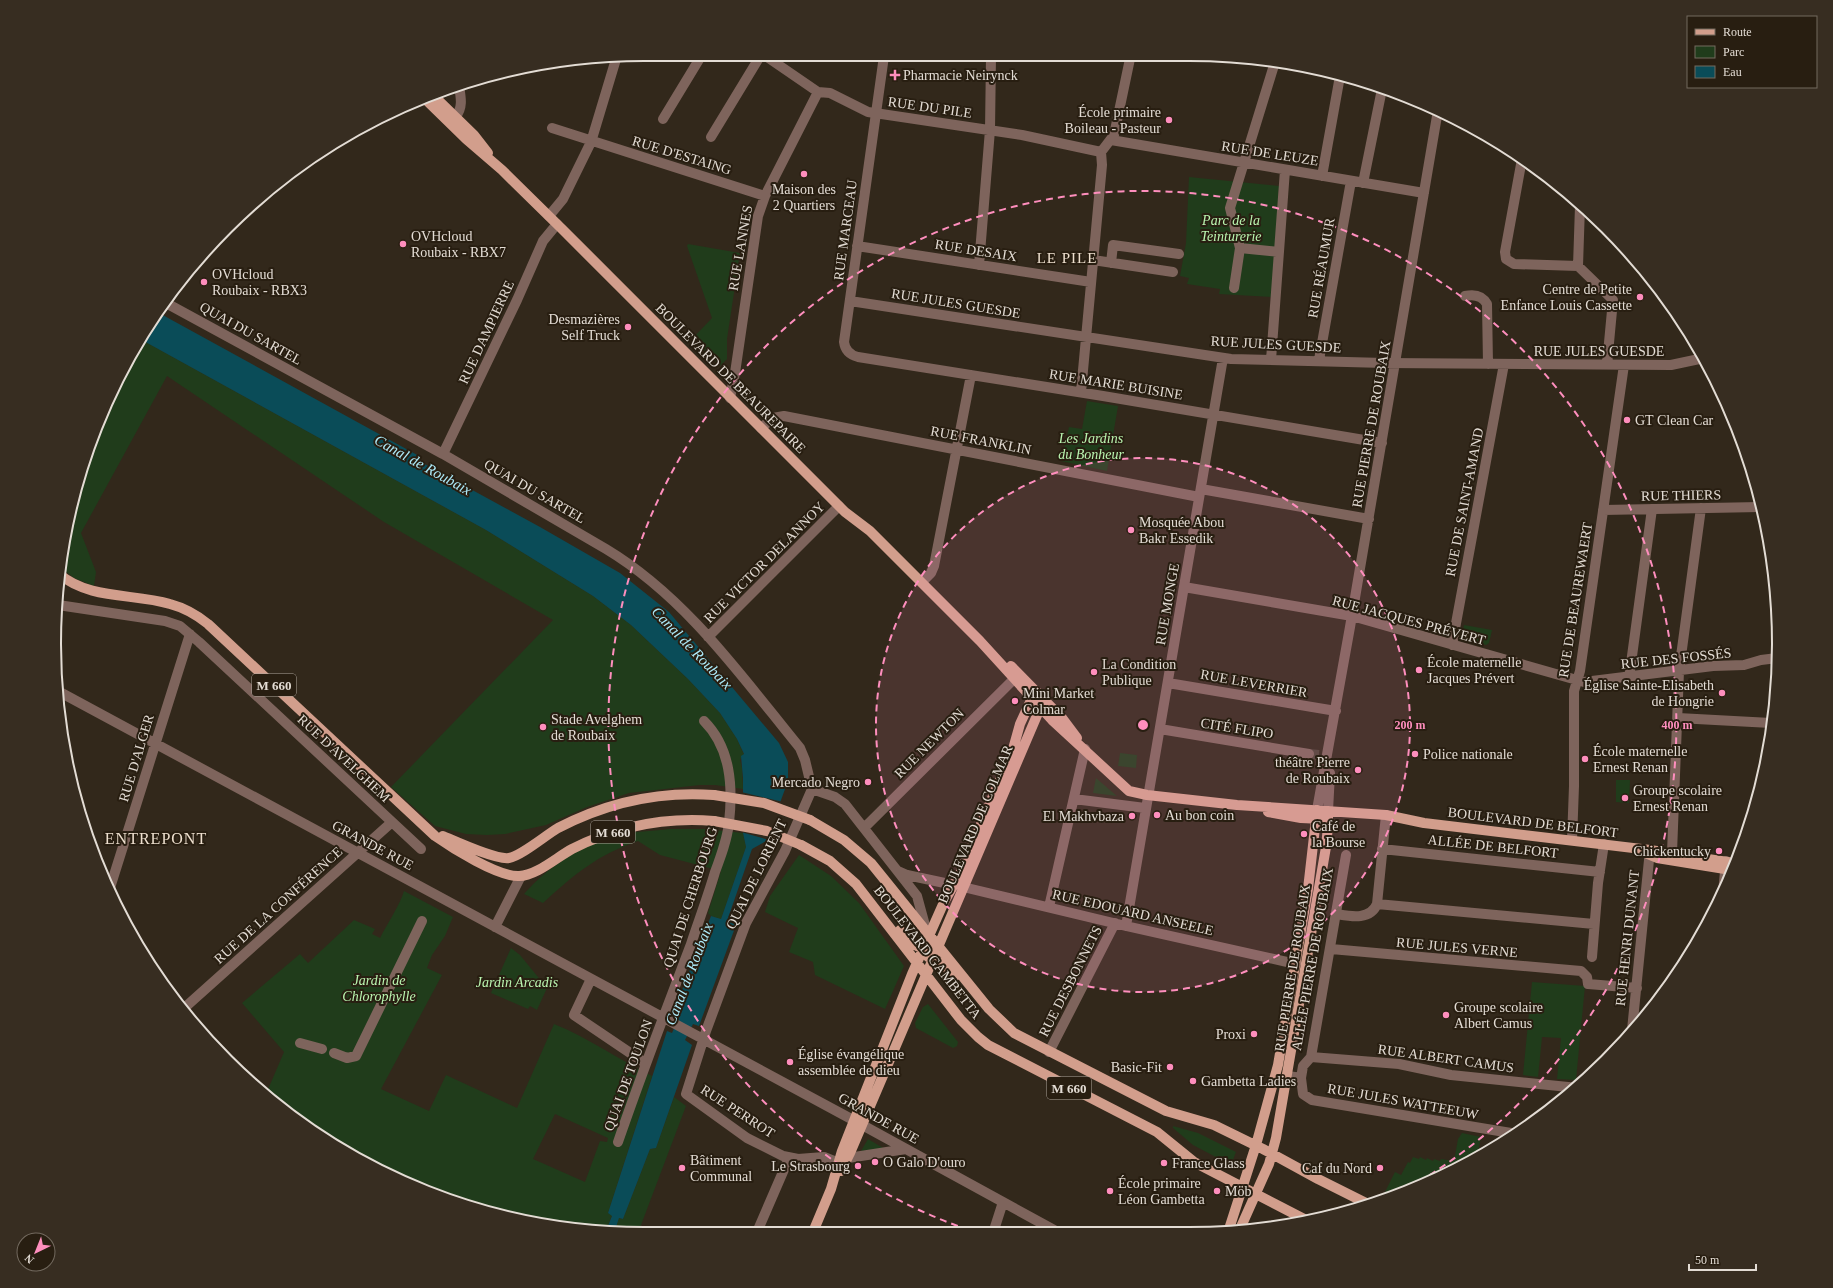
<svg xmlns="http://www.w3.org/2000/svg" width="1833" height="1288" viewBox="0 0 1833 1288" font-family="'Times New Roman',serif">
<rect width="100%" height="100%" fill="#32281b"/>
<path fill="#203c1b" fill-rule="evenodd" d="M 1189,177 L 1279,186 L 1272,297 L 1219,294 L 1220,289 L 1187,284 L 1189,278 L 1180,276 L 1186,243 Z
M 688,244 L 740,253 L 727,339 L 727,359 L 720,366 L 692,339 L 712,318 L 687,246 Z
M 195,262 L 177,295 L 173,293 Z
M 140,339 L 486,530 L 593,596 L 631,625 L 688,679 L 720,713 L 737,739 L 744,755 L 740,760 L 742,768 L 743,789 L 715,785 L 700,785 L 629,793 L 587,807 L 546,825 L 505,834 L 487,835 L 466,834 L 435,826 L 391,787 L 553,620 L 384,522 L 167,376 L 81,533 L 96,572 L 94,586 L 74,578 L 59,566 L 74,492 L 99,418 L 133,349 Z
M 1087,401 L 1118,406 L 1107,471 L 1061,461 L 1069,427 L 1082,429 Z
M 1464,625 L 1492,630 L 1489,643 L 1486,645 L 1465,639 L 1462,634 Z
M 1120,753 L 1137,755 L 1136,768 L 1118,766 Z
M 1096,778 L 1117,796 L 1093,793 Z
M 1616,780 L 1630,780 L 1629,803 L 1616,802 Z
M 669,829 L 706,829 L 743,833 L 746,847 L 721,919 L 711,916 L 708,913 L 721,871 L 660,855 L 638,841 C 597,855 575,874 543,903 L 524,894 C 549,865 585,843 623,834 C 638,831 654,831 669,829 Z
M 799,855 L 831,876 L 859,903 L 904,966 L 885,1009 L 815,975 L 813,962 L 789,952 L 798,928 L 765,912 L 770,896 Z
M 404,891 L 453,917 L 445,936 L 432,955 L 427,968 L 442,975 L 381,1089 L 429,1111 L 446,1075 L 517,1108 L 554,1024 C 589,1038 619,1060 652,1076 L 608,1213 L 612,1215 L 605,1233 L 492,1214 L 383,1173 L 285,1112 L 266,1094 L 284,1052 L 242,1003 L 300,954 L 308,963 L 354,920 L 375,929 L 372,934 L 380,938 C 387,924 400,905 404,891 ZM 555,1114 L 608,1138 L 607,1142 L 600,1141 L 585,1182 L 533,1159 Z
M 511,948 L 520,955 L 547,988 L 537,1010 L 530,1006 L 528,1009 L 491,993 Z
M 1532,982 L 1585,986 L 1576,1080 L 1557,1079 L 1561,1038 L 1542,1037 L 1538,1077 L 1523,1075 Z
M 928,1004 L 958,1042 L 957,1046 L 953,1048 L 916,1028 L 915,1023 L 923,1007 Z
M 674,1097 L 686,1106 L 638,1233 L 614,1233 L 619,1218 L 623,1219 L 650,1149 L 656,1148 Z
M 1173,1126 L 1198,1133 L 1236,1152 L 1231,1165 L 1193,1145 L 1173,1128 Z
M 1462,1133 L 1481,1137 L 1477,1158 L 1450,1173 L 1382,1198 L 1395,1172 L 1401,1175 L 1408,1162 L 1410,1163 L 1413,1157 L 1419,1159 L 1420,1157 L 1426,1160 L 1427,1158 L 1433,1161 L 1434,1159 L 1440,1161 L 1441,1159 L 1454,1161 L 1458,1139 Z
M 868,1139 L 885,1149 L 861,1151 Z"/>
<path fill="#0a4c58" d="M 159,313 L 419,456 L 421,462 L 540,527 L 620,573 L 669,612 L 779,743 L 788,762 L 788,781 L 766,841 L 752,849 L 727,921 L 736,925 L 699,1026 L 693,1024 L 685,1040 L 692,1045 L 656,1148 L 650,1149 L 623,1219 L 619,1218 L 614,1233 L 605,1233 L 612,1216 L 608,1213 L 667,1031 L 672,1033 L 679,1017 L 673,1013 L 711,916 L 721,919 L 746,847 L 743,833 L 743,778 L 741,756 L 744,754 L 737,739 L 720,713 L 688,679 L 631,625 L 593,596 L 486,530 L 140,339 Z"/>
<path fill="#32281b" d="M 741,792 L 783,802 L 769,840 L 741,832 Z"/>
<g fill="none" stroke-linecap="round" stroke-linejoin="round">
<path stroke="#4d4337" stroke-width="10" stroke-dasharray="10 5" stroke-linecap="butt" d="M 1309,754 L 1320,755"/>
<path stroke="#7e645c" stroke-width="10" d="M 884,56 L 844,342 C 845,350 850,355 858,357 L 1103,396 L 1382,443
M 767,57 L 818,92 L 830,93 L 868,112 L 1022,135 L 1101,152
M 456,116 C 463,107 461,98 459,86
M 663,119 L 700,58
M 552,128 L 765,196
M 711,137 L 759,58
M 1111,140 L 1424,193
M 1522,159 L 1505,252 L 1506,259 L 1514,264 L 1578,266
M 1322,176 L 1340,76
M 1363,183 L 1382,89
M 1580,206 L 1578,266 L 1613,300 L 1607,364
M 549,216 L 563,199 L 591,142 L 616,59
M 857,246 L 1091,282
M 1240,248 L 1279,252
M 1093,260 L 1173,272
M 1111,263 L 1113,245 L 1179,254
M 979,265 L 990,130 L 991,56
M 1234,288 L 1240,248 L 1230,208 L 1275,62
M 1465,296 C 1474,294 1482,295 1487,304 L 1488,364
M 850,301 L 1231,359 L 1385,363 L 1671,365 L 1704,358
M 166,303 L 443,454 L 606,549 C 686,597 742,677 800,748 L 805,760 L 812,789
M 1271,360 L 1285,170
M 1319,360 L 1351,181
M 1081,392 L 1102,165 L 1101,152 L 1114,135 L 1131,54
M 730,398 L 735,373 L 758,216 L 765,196 L 818,92
M 761,428 L 773,418 L 784,416 L 1199,497
M 443,454 L 517,300 L 543,241 L 557,224
M 1201,489 L 1369,519
M 1603,510 L 1760,507
M 922,582 L 931,573 L 934,566 L 971,375
M 1184,587 L 1352,616 L 1584,682 L 1713,666 L 1744,665 L 1761,660 L 1777,658
M 58,605 L 165,621 L 180,626 L 199,642 L 421,849
M 708,637 L 839,506
M 1452,645 L 1504,364
M 1629,678 L 1652,509
M 1168,683 L 1336,711
M 56,690 L 855,1121 L 1054,1230
M 1678,718 L 1771,723
M 1160,729 L 1309,754
M 812,789 L 785,851 L 746,923 L 706,1031 L 686,1094 L 747,1138 L 783,1156 L 798,1159 L 824,1157 L 844,1165
M 812,789 L 835,797 L 845,804 L 917,896 L 926,929
M 1074,799 L 1145,808
M 1317,810 L 1350,627 L 1438,110
M 1328,811 L 1330,773
M 864,828 L 1014,679
M 1572,840 L 1574,786 L 1574,691 L 1580,671 L 1624,365
M 1382,849 L 1600,872
M 1672,853 L 1679,671 L 1701,508
M 898,871 L 907,875 L 954,885
M 963,887 L 1126,926 L 1296,964
M 109,891 L 190,634
M 1723,893 L 1726,861
M 1377,904 L 1386,815
M 1049,907 L 1085,749
M 1336,914 C 1349,916 1370,921 1377,904 L 1594,924
M 1126,926 L 1223,358
M 495,927 L 521,876
M 1331,949 L 1581,971 L 1587,977 L 1588,984 L 1637,988
M 1592,957 L 1598,883 L 1604,844
M 591,979 L 574,1015 L 645,1063
M 182,1010 L 392,822
M 1632,1030 L 1650,850
M 300,1043 L 322,1049
M 1049,1052 L 1115,923
M 334,1053 L 347,1058 L 356,1056 L 422,921
M 1311,1057 L 1399,1064 L 1451,1075 L 1578,1088
M 1288,1076 L 1301,1078 L 1303,1066 L 1311,1057 L 1346,855
M 1301,1078 L 1303,1094 L 1312,1100 L 1517,1134
M 618,1142 C 641,1075 666,1010 691,944 C 699,920 708,896 715,872 C 721,856 727,840 729,823 C 733,787 731,748 704,721
M 848,1158 L 906,1149
M 994,1230 L 1003,1202
M 757,1232 L 789,1158"/>
<path stroke="#d29e8c" stroke-width="10" d="M 434,96 L 474,135 L 488,153
M 425,99 L 466,139 L 502,170 L 561,228 L 845,512 L 870,531 L 980,641 L 1052,720 L 1129,791 L 1147,795 L 1237,805 L 1386,815 L 1424,823 L 1650,850 L 1734,863
M 59,574 C 90,600 133,593 170,604 C 185,608 197,615 208,624 L 435,836 C 452,848 498,877 519,876 C 536,876 557,857 572,849 C 616,827 665,817 714,821
M 1011,666 L 1062,718 L 1077,738
M 1268,812 L 1301,818 L 1322,819
M 810,820 L 844,840 L 871,863 L 989,1009 L 1014,1033 L 1166,1111 L 1214,1125 L 1263,1149 L 1318,1179 L 1368,1204
M 443,836 C 457,842 496,860 509,858 C 521,856 546,835 558,828 C 606,803 660,791 714,795
M 801,845 L 830,861 L 856,884 L 961,1020 L 978,1037 L 988,1045 L 1157,1132 L 1194,1162 L 1308,1221
M 1645,853 L 1657,858 L 1731,870
M 900,930 C 907,940 917,949 930,950
M 928,957 L 942,964 L 955,976
M 841,1171 L 850,1153 L 1044,699
M 1229,1229 L 1256,1145 L 1278,1065 L 1308,889 L 1317,810
M 1240,1229 L 1269,1164 L 1276,1138 L 1326,847 L 1328,826 L 1328,811
M 813,1232 L 831,1189 L 842,1151 L 912,974 L 944,902 L 959,876 L 1013,749 L 1020,724 L 1031,700 L 1037,692"/>
<path stroke="#d29e8c" stroke-width="10" d="M 714,795 L 764,803 L 810,820
M 714,821 L 767,831 L 801,845"/>
</g>
<circle cx="1143" cy="725" r="267" fill="#fe8ebd" fill-opacity=".12"/>
<g fill="none" stroke="#fe8ebd" stroke-width="2" stroke-dasharray="7 5">
<circle cx="1143" cy="725" r="267"/>
<path d="M969 1230A534 534 0 1 1 1410 1187"/>
</g>
<g fill="#fe8ebd" stroke="#281e11" stroke-width="1.5">
<path d="M893 69h4v4h4v4h-4v4h-4v-4h-4v-4h4z"/>
<circle cx="1169" cy="120" r="4"/>
<circle cx="804" cy="174" r="4"/>
<circle cx="403" cy="244" r="4"/>
<circle cx="204" cy="282" r="4"/>
<circle cx="1640" cy="297" r="4"/>
<circle cx="628" cy="327" r="4"/>
<circle cx="1627" cy="420" r="4"/>
<circle cx="1131" cy="530" r="4"/>
<circle cx="1419" cy="670" r="4"/>
<circle cx="1094" cy="672" r="4"/>
<circle cx="1722" cy="693" r="4"/>
<circle cx="1015" cy="701" r="4"/>
<circle cx="543" cy="727" r="4"/>
<circle cx="1415" cy="754" r="4"/>
<circle cx="1585" cy="759" r="4"/>
<circle cx="1358" cy="770" r="4"/>
<circle cx="868" cy="782" r="4"/>
<circle cx="1625" cy="798" r="4"/>
<circle cx="1157" cy="815" r="4"/>
<circle cx="1132" cy="816" r="4"/>
<circle cx="1304" cy="834" r="4"/>
<circle cx="1719" cy="851" r="4"/>
<circle cx="1446" cy="1015" r="4"/>
<circle cx="1254" cy="1034" r="4"/>
<circle cx="790" cy="1062" r="4"/>
<circle cx="1170" cy="1067" r="4"/>
<circle cx="1193" cy="1081" r="4"/>
<circle cx="875" cy="1162" r="4"/>
<circle cx="1164" cy="1163" r="4"/>
<circle cx="858" cy="1166" r="4"/>
<circle cx="682" cy="1168" r="4"/>
<circle cx="1380" cy="1168" r="4"/>
<circle cx="1110" cy="1191" r="4"/>
<circle cx="1217" cy="1191" r="4"/>
</g>
<g text-anchor="middle" stroke-width="4" stroke-linejoin="round" paint-order="stroke">
<g fill="#281e11" stroke="#aba39a" stroke-width="1">
<rect x="252" y="674" width="44" height="22" rx="3"/>
<rect x="591" y="821" width="44" height="22" rx="3"/>
<rect x="1047" y="1077" width="44" height="22" rx="3"/>
</g>
<g font-size="13" font-weight="bold" fill="#e3dcd4">
<text x="274" y="690">M 660</text>
<text x="613" y="837">M 660</text>
<text x="1069" y="1093">M 660</text>
</g>
<g font-size="14" fill="#e3dcd4" stroke="#281e11" text-anchor="start">
<text x="903" y="80">Pharmacie Neirynck</text>
<text x="1161" y="117" text-anchor="end">École primaire<tspan x="1161" dy="16">Boileau - Pasteur</tspan></text>
<text x="804" y="194" text-anchor="middle">Maison des<tspan x="804" dy="16">2 Quartiers</tspan></text>
<text x="411" y="241">OVHcloud<tspan x="411" dy="16">Roubaix - RBX7</tspan></text>
<text x="212" y="279">OVHcloud<tspan x="212" dy="16">Roubaix - RBX3</tspan></text>
<text x="1632" y="294" text-anchor="end">Centre de Petite<tspan x="1632" dy="16">Enfance Louis Cassette</tspan></text>
<text x="620" y="324" text-anchor="end">Desmazières<tspan x="620" dy="16">Self Truck</tspan></text>
<text x="1635" y="425">GT Clean Car</text>
<text x="1139" y="527">Mosquée Abou<tspan x="1139" dy="16">Bakr Essedik</tspan></text>
<text x="1427" y="667">École maternelle<tspan x="1427" dy="16">Jacques Prévert</tspan></text>
<text x="1102" y="669">La Condition<tspan x="1102" dy="16">Publique</tspan></text>
<text x="1714" y="690" text-anchor="end">Église Sainte-Elisabeth<tspan x="1714" dy="16">de Hongrie</tspan></text>
<text x="1023" y="698">Mini Market<tspan x="1023" dy="16">Colmar</tspan></text>
<text x="551" y="724">Stade Avelghem<tspan x="551" dy="16">de Roubaix</tspan></text>
<text x="1593" y="756">École maternelle<tspan x="1593" dy="16">Ernest Renan</tspan></text>
<text x="1423" y="759">Police nationale</text>
<text x="1350" y="767" text-anchor="end">théâtre Pierre<tspan x="1350" dy="16">de Roubaix</tspan></text>
<text x="860" y="787" text-anchor="end">Mercado Negro</text>
<text x="1633" y="795">Groupe scolaire<tspan x="1633" dy="16">Ernest Renan</tspan></text>
<text x="1165" y="820">Au bon coin</text>
<text x="1124" y="821" text-anchor="end">El Makhvbaza</text>
<text x="1312" y="831">Café de<tspan x="1312" dy="16">la Bourse</tspan></text>
<text x="1711" y="856" text-anchor="end">Chickentucky</text>
<text x="1454" y="1012">Groupe scolaire<tspan x="1454" dy="16">Albert Camus</tspan></text>
<text x="1246" y="1039" text-anchor="end">Proxi</text>
<text x="798" y="1059">Église évangélique<tspan x="798" dy="16">assemblée de dieu</tspan></text>
<text x="1162" y="1072" text-anchor="end">Basic-Fit</text>
<text x="1201" y="1086">Gambetta Ladies</text>
<text x="690" y="1165">Bâtiment<tspan x="690" dy="16">Communal</tspan></text>
<text x="883" y="1167">O Galo D'ouro</text>
<text x="1172" y="1168">France Glass</text>
<text x="850" y="1171" text-anchor="end">Le Strasbourg</text>
<text x="1372" y="1173" text-anchor="end">Caf du Nord</text>
<text x="1118" y="1188">École primaire<tspan x="1118" dy="16">Léon Gambetta</tspan></text>
<text x="1225" y="1196">Möb</text>
</g>
<g font-size="14" fill="#e3dcd4" stroke="#281e11">
<text transform="translate(930 107) rotate(8)" y="5">RUE DU PILE</text>
<text transform="translate(1270 153) rotate(9)" y="5">RUE DE LEUZE</text>
<text transform="translate(682 155) rotate(17)" y="5">RUE D'ESTAING</text>
<text transform="translate(845 230) rotate(-82)" y="5">RUE MARCEAU</text>
<text transform="translate(740 248) rotate(-80)" y="5">RUE LANNES</text>
<text transform="translate(976 250) rotate(9)" y="5">RUE DESAIX</text>
<text transform="translate(1321 268) rotate(-80)" y="5">RUE RÉAUMUR</text>
<text transform="translate(956 303) rotate(9)" y="5">RUE JULES GUESDE</text>
<text transform="translate(486 332) rotate(-65)" y="5">RUE DAMPIERRE</text>
<text transform="translate(251 333) rotate(29)" y="5">QUAI DU SARTEL</text>
<text transform="translate(1276 344) rotate(3)" y="5">RUE JULES GUESDE</text>
<text x="1599" y="356">RUE JULES GUESDE</text>
<text transform="translate(731 378) rotate(45)" y="5">BOULEVARD DE BEAUREPAIRE</text>
<text transform="translate(1116 384) rotate(9)" y="5">RUE MARIE BUISINE</text>
<text transform="translate(1371 424) rotate(-80)" y="5">RUE PIERRE DE ROUBAIX</text>
<text transform="translate(981 440) rotate(11)" y="5">RUE FRANKLIN</text>
<text transform="translate(535 491) rotate(30)" y="5">QUAI DU SARTEL</text>
<text transform="translate(1681 495) rotate(-1)" y="5">RUE THIERS</text>
<text transform="translate(1464 502) rotate(-79)" y="5">RUE DE SAINT-AMAND</text>
<text transform="translate(764 562) rotate(-45)" y="5">RUE VICTOR DELANNOY</text>
<text transform="translate(1575 600) rotate(-81)" y="5">RUE DE BEAUREWAERT</text>
<text transform="translate(1167 604) rotate(-80)" y="5">RUE MONGE</text>
<text transform="translate(1409 620) rotate(15)" y="5">RUE JACQUES PRÉVERT</text>
<text transform="translate(1676 658) rotate(-6)" y="5">RUE DES FOSSÉS</text>
<text transform="translate(1254 683) rotate(10)" y="5">RUE LEVERRIER</text>
<text transform="translate(1237 728) rotate(9)" y="5">CITÉ FLIPO</text>
<text transform="translate(929 743) rotate(-45)" y="5">RUE NEWTON</text>
<text transform="translate(136 758) rotate(-73)" y="5">RUE D'ALGER</text>
<text transform="translate(344 758) rotate(43)" y="5">RUE D'AVELGHEM</text>
<text transform="translate(1533 822) rotate(7)" y="5">BOULEVARD DE BELFORT</text>
<text transform="translate(975 824) rotate(-67)" y="5">BOULEVARD DE COLMAR</text>
<text transform="translate(373 845) rotate(28)" y="5">GRANDE RUE</text>
<text transform="translate(1493 846) rotate(6)" y="5">ALLÉE DE BELFORT</text>
<text transform="translate(756 874) rotate(-64)" y="5">QUAI DE LORIENT</text>
<text transform="translate(690 897) rotate(-72)" y="5">QUAI DE CHERBOURG</text>
<text transform="translate(278 905) rotate(-42)" y="5">RUE DE LA CONFÉRENCE</text>
<text transform="translate(1133 912) rotate(13)" y="5">RUE EDOUARD ANSEELE</text>
<text transform="translate(1627 938) rotate(-84)" y="5">RUE HENRI DUNANT</text>
<text transform="translate(1457 947) rotate(5)" y="5">RUE JULES VERNE</text>
<text transform="translate(928 952) rotate(52)" y="5">BOULEVARD GAMBETTA</text>
<text transform="translate(1312 959) rotate(-80)" y="5">ALLÉE PIERRE DE ROUBAIX</text>
<text transform="translate(1292 968) rotate(-81)" y="5">RUE PIERRE DE ROUBAIX</text>
<text transform="translate(1070 981) rotate(-63)" y="5">RUE DESBONNETS</text>
<text transform="translate(1446 1058) rotate(8)" y="5">RUE ALBERT CAMUS</text>
<text transform="translate(628 1075) rotate(-70)" y="5">QUAI DE TOULON</text>
<text transform="translate(1403 1101) rotate(10)" y="5">RUE JULES WATTEEUW</text>
<text transform="translate(738 1111) rotate(33)" y="5">RUE PERROT</text>
<text transform="translate(879 1118) rotate(29)" y="5">GRANDE RUE</text>
</g>
<g font-size="14" font-style="italic" fill="#baf5b0" stroke="#281e11">
<text x="1231" y="225">Parc de la<tspan x="1231" dy="16">Teinturerie</tspan></text>
<text x="1091" y="443">Les Jardins<tspan x="1091" dy="16">du Bonheur</tspan></text>
<text x="379" y="985">Jardin de<tspan x="379" dy="16">Chlorophylle</tspan></text>
<text x="517" y="987">Jardin Arcadis</text>
</g>
<g font-size="15" letter-spacing="1" fill="#eee0cf" stroke="#281e11">
<text x="1067" y="263">LE PILE</text>
</g>
<g font-size="15" font-style="italic" fill="#adebfa" stroke="#281e11">
<text transform="translate(423 465) rotate(29)" y="5">Canal de Roubaix</text>
<text transform="translate(692 648) rotate(46)" y="5">Canal de Roubaix</text>
<text transform="translate(689 974) rotate(-69)" y="5">Canal de Roubaix</text>
</g>
<g font-size="16" letter-spacing="1" fill="#eee0cf" stroke="#281e11">
<text x="156" y="844">ENTREPONT</text>
</g>
</g>
<path d="M0 0H1833V1288H0ZM644 61H1189A583 583 0 0 1 1772 644V644A583 583 0 0 1 1189 1227H644A583 583 0 0 1 61 644V644A583 583 0 0 1 644 61Z" fill="#372d21" fill-rule="evenodd"/>
<path fill="none" stroke="#e3dcd4" stroke-width="2" d="M644 61H1189A583 583 0 0 1 1772 644V644A583 583 0 0 1 1189 1227H644A583 583 0 0 1 61 644V644A583 583 0 0 1 644 61Z"/>
<circle cx="1143" cy="725" r="6" fill="#fe8ebd" stroke="#281e11" stroke-width="2"/>
<g font-size="12" text-anchor="middle" font-weight="bold" fill="#fe8ebd" stroke="#281e11" stroke-width="4" stroke-linejoin="round" paint-order="stroke">
<text x="1410" y="729">200 m</text>
<text x="1677" y="729">400 m</text>
</g>
<rect x="1687" y="16" width="130" height="72" fill="#281e11" stroke="#736a5f"/>
<rect x="1695" y="29" width="20" height="6" fill="#d29e8c" stroke="#736a5f"/>
<text x="1723" y="36" font-size="12" fill="#e3dcd4">Route</text>
<rect x="1695" y="46" width="20" height="12" fill="#203c1b" stroke="#736a5f"/>
<text x="1723" y="56" font-size="12" fill="#e3dcd4">Parc</text>
<rect x="1695" y="66" width="20" height="12" fill="#0a4c58" stroke="#736a5f"/>
<text x="1723" y="76" font-size="12" fill="#e3dcd4">Eau</text>
<g transform="translate(36 1252) rotate(223)"><circle r="19" fill="#281e11" stroke="#736a5f"/>
<path d="M0-3L7 15L0 10L-7 15Z" fill="#fe8ebd"/>
<text y="-6" font-size="11" font-weight="bold" text-anchor="middle" fill="#e3dcd4">N</text>
</g>
<path d="M1689 1264v6h67v-6" fill="none" stroke="#e3dcd4" stroke-width="2"/>
<text x="1695" y="1264" font-size="12" fill="#e3dcd4" stroke="#281e11" stroke-width="3" paint-order="stroke">50 m</text>
</svg>
